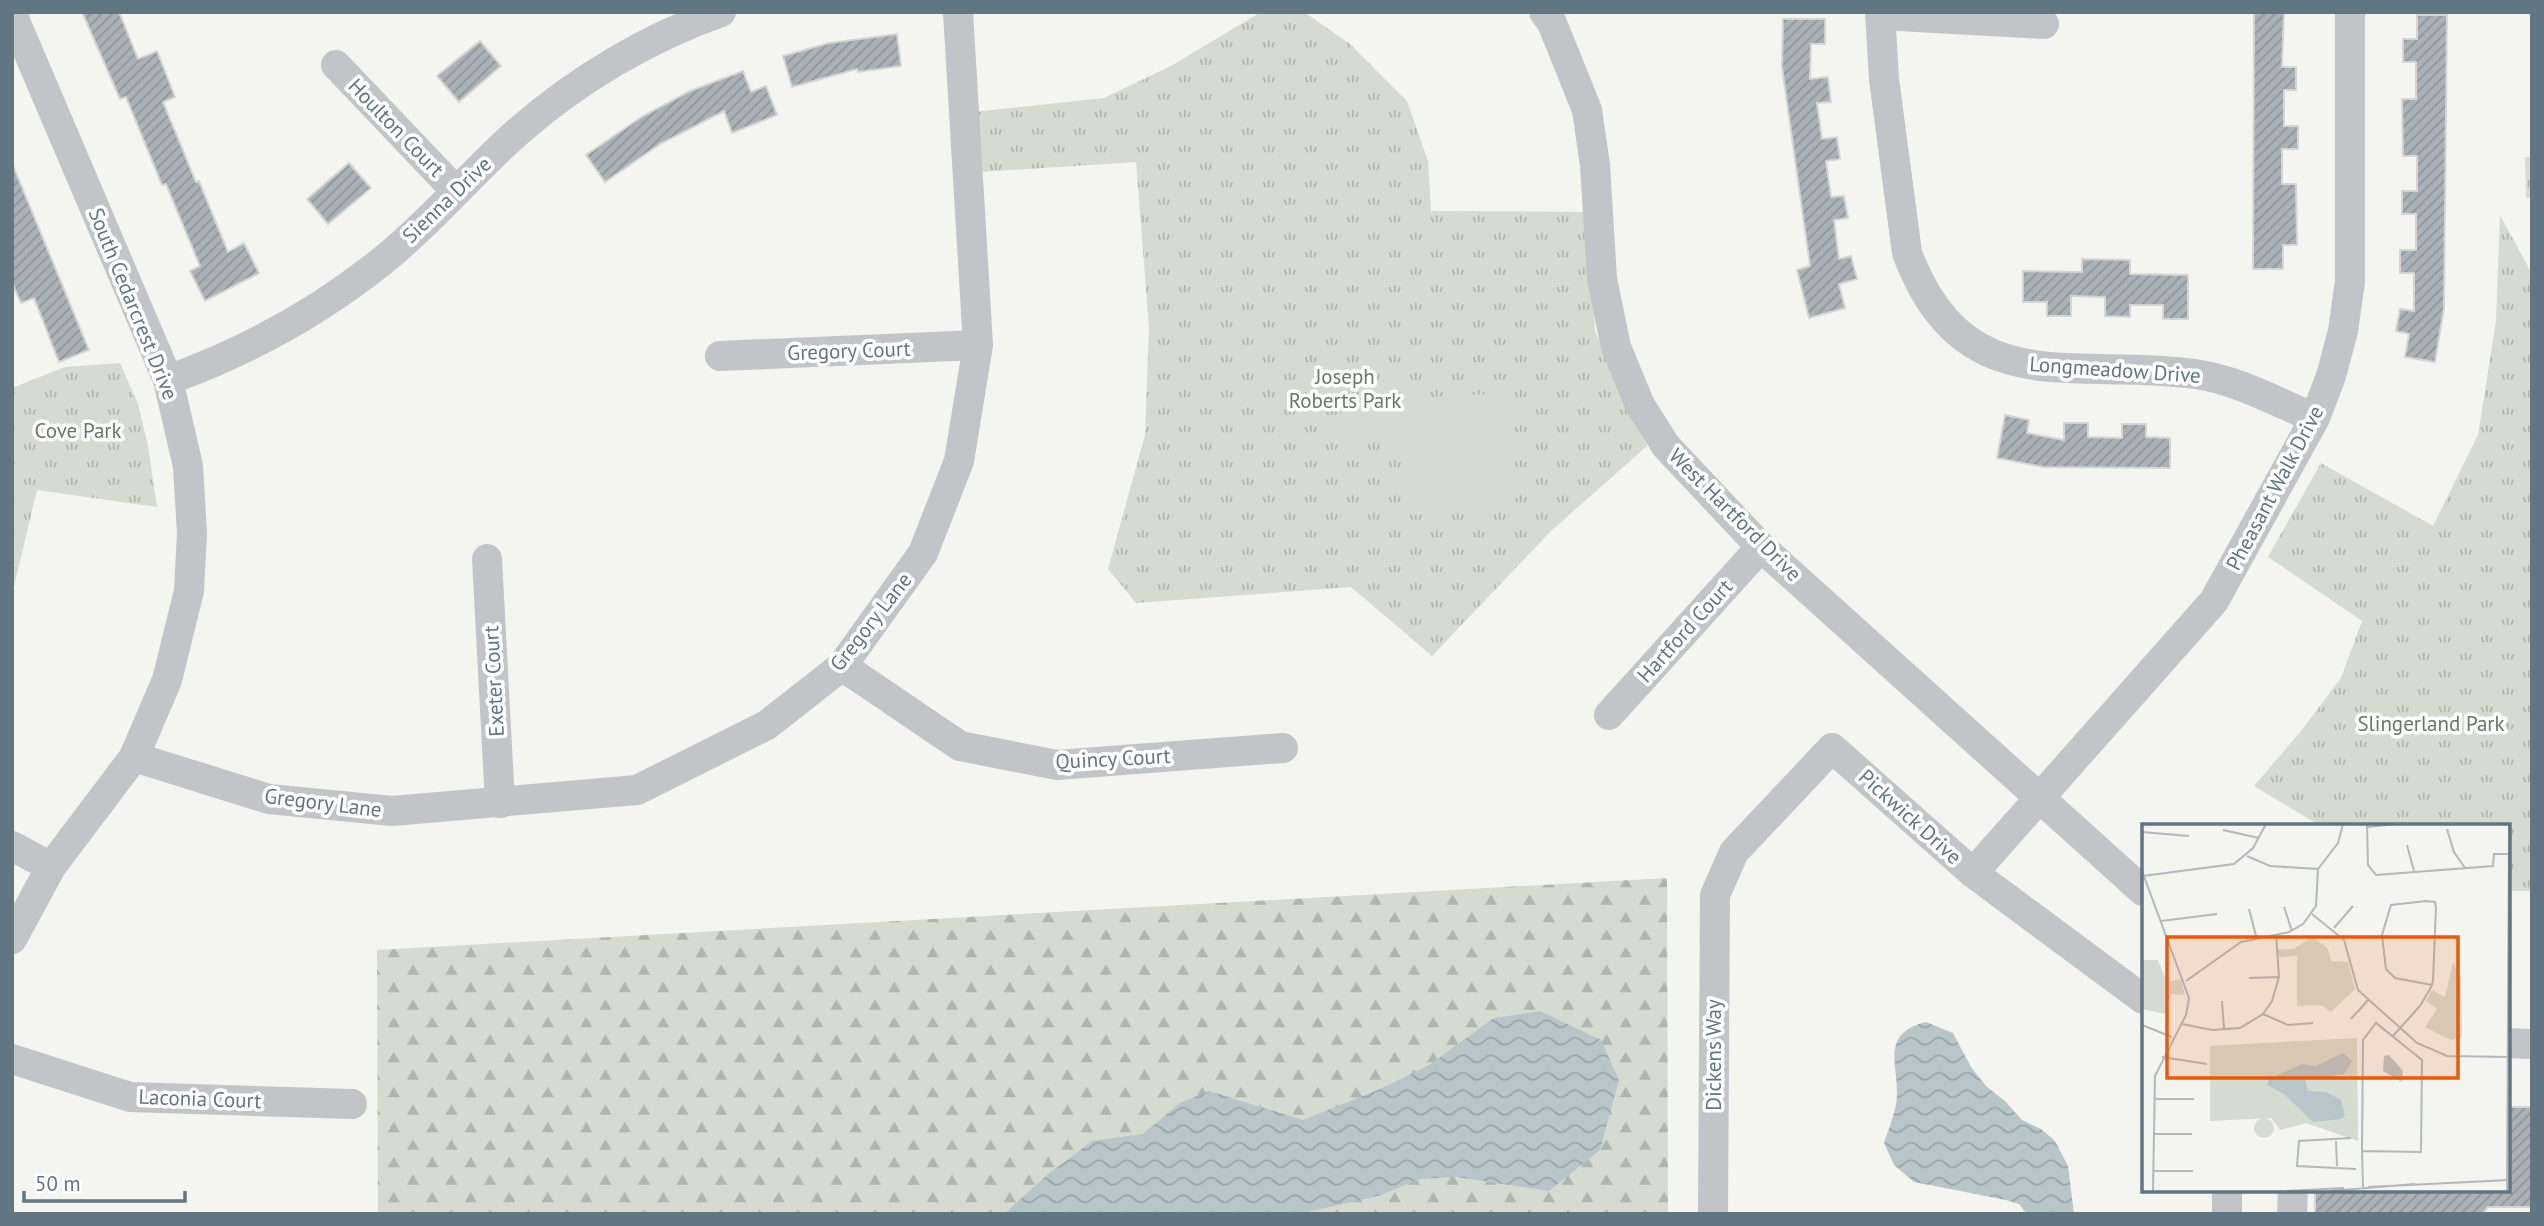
<svg xmlns="http://www.w3.org/2000/svg" width="2544" height="1226" viewBox="0 0 2544 1226" font-family="'PT Sans',sans-serif">
<defs>
<pattern id="forest-firs" width="22" height="20" patternUnits="userSpaceOnUse" patternTransform="scale(1.75)"><rect width="22" height="20" fill="#d5dbd1"/><path d="M5 1l3.5 6h-7zM16 11l3.5 6h-7z" fill="#b0b6af"/></pattern>
<pattern id="park-tufts" width="24" height="20" patternUnits="userSpaceOnUse" patternTransform="scale(1.75)"><rect width="24" height="20" fill="#d5dbd1"/><path d="M3 7l-1-3M5 7V3M7 7l1-3M15 17l-1-3M17 17v-4M19 17l1-3" fill="none" stroke="#b0b6af"/></pattern>
<pattern id="water-waves" width="16" height="10" patternUnits="userSpaceOnUse" patternTransform="scale(1.75)"><rect width="16" height="10" fill="#b8c6ca"/><path d="M0 5q4-4 8 0t8 0" fill="none" stroke="#99a5a9"/></pattern>
<pattern id="building-hatch" width="6" height="6" patternUnits="userSpaceOnUse" patternTransform="scale(1.75)"><rect width="6" height="6" fill="#abb2b7"/><path d="M-1 1l2-2M0 6l6-6M5 7l2-2" fill="none" stroke="#8f959a"/></pattern>
</defs>
<rect width="100%" height="100%" fill="#f4f4f0"/>
<path fill="url(#forest-firs)" d="M 1667,878 L 1668,1214 L 378,1214 L 377,950 Z"/>
<path fill="url(#park-tufts)" d="M 1261,12 L 1304,12 L 1350,44 L 1407,101 L 1428,161 L 1431,211 L 1587,212 L 1595,331 L 1647,446 L 1550,532 L 1432,656 L 1351,587 L 1136,603 L 1108,569 L 1145,435 L 1149,327 L 1136,162 L 979,172 L 964,113 L 1104,98 L 1171,66 Z
M 2525,157 L 2532,157 L 2532,198 L 2526,198 Z
M 2500,215 L 2532,274 L 2532,891 L 2507,891 L 2507,825 L 2319,825 L 2254,786 L 2301,731 L 2341,678 L 2362,621 L 2268,557 L 2321,463 L 2433,526 L 2478,435 L 2496,321 Z
M 120,363 L 138,404 L 148,446 L 157,507 L 37,490 L 12,595 L 12,388 L 65,367 Z"/>
<path fill="#d5dbd1" d="M 1512,393 L 1516,511 L 1410,515 L 1407,438 L 1347,441 L 1345,401 Z"/>
<path fill="url(#water-waves)" d="M 1540,1011 L 1601,1040 L 1619,1080 L 1600,1150 L 1549,1191 L 1456,1177 L 1420,1179 L 1378,1196 L 1298,1214 L 1004,1214 L 1047,1175 L 1092,1141 L 1143,1134 L 1180,1103 L 1209,1091 L 1303,1120 L 1380,1089 L 1429,1065 L 1494,1018 Z
M 1926,1022 L 1953,1033 L 1971,1067 L 1986,1086 L 2006,1102 L 2022,1120 L 2041,1129 L 2055,1141 L 2068,1166 L 2074,1214 L 2027,1214 L 2019,1204 L 2006,1200 L 1914,1182 L 1894,1165 L 1884,1143 C 1888,1131 1893,1118 1896,1105 C 1902,1070 1876,1034 1926,1022 Z"/>
<path fill="url(#building-hatch)" stroke="#d5d5d3" stroke-width="2" d="M 82,12 L 119,12 L 138,59 L 157,51 L 175,97 L 163,102 L 196,182 L 199,181 L 228,252 L 244,243 L 259,273 L 205,301 L 190,271 L 200,266 L 166,184 L 162,185 L 126,97 L 120,99 Z
M 2254,12 L 2284,12 L 2282,67 L 2296,67 L 2296,90 L 2284,90 L 2284,126 L 2298,126 L 2298,149 L 2282,149 L 2282,184 L 2296,184 L 2297,245 L 2283,245 L 2283,269 L 2253,269 Z
M 2417,15 L 2447,15 L 2444,308 L 2435,362 L 2405,357 L 2409,334 L 2396,331 L 2400,309 L 2414,311 L 2414,273 L 2400,273 L 2400,250 L 2416,250 L 2416,214 L 2402,214 L 2402,191 L 2417,191 L 2417,156 L 2403,156 L 2402,99 L 2416,99 L 2416,62 L 2403,62 L 2403,39 L 2417,39 Z
M 1783,19 L 1825,19 L 1825,44 L 1811,44 L 1810,79 L 1828,77 L 1831,102 L 1817,103 L 1822,139 L 1837,137 L 1840,159 L 1826,161 L 1831,197 L 1844,196 L 1848,218 L 1834,220 L 1839,259 L 1851,256 L 1857,279 L 1839,284 L 1845,308 L 1809,318 L 1797,270 L 1810,266 L 1782,67 Z
M 897,34 L 901,66 L 858,72 L 857,69 L 792,87 L 783,56 L 829,43 Z
M 480,41 L 501,66 L 459,102 L 437,76 Z
M 743,71 L 751,92 L 766,86 L 777,115 L 732,133 L 724,111 L 660,144 L 605,182 L 586,155 L 643,116 L 690,91 Z
M 12,163 L 89,350 L 59,362 L 34,298 L 21,303 L 12,283 Z
M 349,163 L 371,188 L 328,224 L 307,199 Z
M 2082,259 L 2130,260 L 2130,274 L 2188,275 L 2188,319 L 2163,319 L 2163,305 L 2130,305 L 2130,317 L 2105,316 L 2105,297 L 2071,296 L 2071,316 L 2047,316 L 2047,302 L 2023,302 L 2023,271 L 2082,272 Z
M 2005,415 L 2029,420 L 2027,433 L 2064,440 L 2064,423 L 2088,423 L 2088,437 L 2122,438 L 2122,424 L 2146,424 L 2146,437 L 2170,438 L 2170,468 L 2043,467 L 1997,458 Z
M 2507,1107 L 2532,1107 L 2532,1207 L 2488,1207 L 2482,1214 L 2315,1214 L 2315,1189 L 2507,1189 Z"/>
<g fill="none" stroke-linecap="round" stroke-linejoin="round">
<path stroke="#c1c5c8" stroke-width="30" d="M 1544,12 L 1552,23 L 1587,110 L 1595,165 L 1602,279 L 1616,347 L 1640,405 L 1666,446 L 1761,547 L 2143,891
M 1880,12 L 1884,79 L 1907,253 C 1964,404 2072,357 2195,374 C 2238,380 2276,402 2315,418
M 12,14 L 168,380 L 188,466 L 192,533 L 189,591 L 167,680 L 134,757 L 51,867 L 12,939
M 1880,15 L 2044,24
M 336,65 L 456,191
M 720,356 L 978,345
M 168,380 C 246,352 317,313 381,262 C 431,222 472,172 520,130 C 577,80 649,37 721,12
M 487,559 L 500,803
M 842,666 L 960,746 L 1057,765 L 1283,748
M 1609,715 L 1761,547
M 134,757 L 269,799 L 392,811 L 637,790 L 767,725 L 842,666 L 923,553 L 959,461 L 978,345 L 958,12
M 12,846 L 51,867
M 1973,873 L 2214,601 L 2315,418 L 2331,376 L 2343,331 L 2350,281 L 2350,12
M 2507,1043 L 2532,1044
M 12,1059 L 130,1097 L 352,1104
M 1713,1214 L 1715,895 L 1734,852 L 1832,748 L 1973,873 L 2143,999
M 2227,1214 L 2227,1189
M 2292,1214 L 2293,1189"/>
</g>
<g text-anchor="middle" stroke-width="7" stroke-linejoin="round" paint-order="stroke">
<g font-size="21" fill="#627582" stroke="#fff">
<text transform="translate(396 128) rotate(46)" y="7">Houlton Court</text>
<text transform="translate(447 200) rotate(-44)" y="7">Sienna Drive</text>
<text transform="translate(133 304) rotate(68)" y="7">South Cedarcrest Drive</text>
<text transform="translate(849 351) rotate(-2)" y="7">Gregory Court</text>
<text transform="translate(2115 370) rotate(4)" y="7">Longmeadow Drive</text>
<text transform="translate(2275 488) rotate(-62)" y="7">Pheasant Walk Drive</text>
<text transform="translate(1735 515) rotate(45)" y="7">West Hartford Drive</text>
<text transform="translate(871 622) rotate(-52)" y="7">Gregory Lane</text>
<text transform="translate(1685 631) rotate(-48)" y="7">Hartford Court</text>
<text transform="translate(494 681) rotate(-93)" y="7">Exeter Court</text>
<text transform="translate(1113 759) rotate(-3)" y="7">Quincy Court</text>
<text transform="translate(323 803) rotate(7)" y="7">Gregory Lane</text>
<text transform="translate(1910 817) rotate(42)" y="7">Pickwick Drive</text>
<text transform="translate(1714 1055) rotate(-90)" y="7">Dickens Way</text>
<text transform="translate(200 1099) rotate(2)" y="7">Laconia Court</text>
</g>
<g font-size="21" fill="#677961" stroke="#fff">
<text x="1345" y="384">Joseph<tspan x="1345" dy="24">Roberts Park</tspan></text>
<text x="78" y="438">Cove Park</text>
<text x="2431" y="731">Slingerland Park</text>
</g>
</g>
<g transform="translate(2142 824)">
<rect width="368" height="368" fill="#f4f4f0"/>
<path d="M 215,214 L 216,317 L 164,299 L 138,306 L 129,294 L 68,297 L 68,222 Z" fill="#d5dbd1"/>
<path d="M 122,253 L 128,257 L 125,261 L 102,263 L 113,285 L 103,293 L 70,261 L 77,254 Z" fill="#d5dbd1"/>
<path d="M 171,113 L 186,125 L 189,137 L 206,138 L 213,165 L 189,188 L 179,181 L 155,182 L 155,132 L 137,133 L 135,126 L 151,125 ZM 0,136 L 16,136 L 25,158 L 38,155 L 40,160 L 43,171 L 29,170 L 23,190 L 0,185 ZM 311,138 L 319,153 L 320,213 L 309,216 L 283,203 L 295,185 L 284,177 L 290,166 L 303,173 Z" fill="#d5dbd1"/>
<path d="M112 304a10 10 0 1 1 20 0a10 10 0 1 1-20 0Z" fill="#d5dbd1"/>
<path d="M 201,229 L 210,237 L 202,250 L 163,255 L 166,267 L 184,268 L 199,276 L 203,292 L 199,295 L 171,298 L 142,270 L 125,261 L 127,255 L 160,240 L 174,242 ZM 247,231 L 261,247 L 260,258 L 241,247 L 242,232 Z" fill="#b8c6ca"/>
<path fill="none" stroke="#b1b9bd" stroke-width="2" d="M 225,0 L 226,41 L 234,51 L 351,42 L 352,30 L 367,30M 225,3 L 255,0M 305,5 L 312,28 L 323,44M 81,6 L 117,14M 0,8 L 47,12M 265,21 L 272,47M 105,32 L 128,42 L 176,45M 0,47 L 47,174 L 44,191 L 13,252 L 11,367M 1,52 L 92,40 L 111,24 L 124,0M 142,83 L 150,107M 107,85 L 114,112M 170,90 L 202,116 L 216,166 L 275,219 L 305,232 L 367,233M 19,97 L 75,90M 192,104 L 211,82M 107,154 L 137,153M 44,157 L 99,118 L 147,108 L 161,100 L 174,82 L 176,45 L 196,19 L 201,0M 80,177 L 82,205M 121,190 L 146,201 L 171,199M 209,195 L 226,176M 40,200 L 70,206 L 98,204 L 121,190 L 130,177 L 137,153 L 134,110M 0,201 L 30,213M 250,213 L 278,182 L 288,165 L 290,161 L 291,156 L 294,84 L 293,78 L 284,77 L 249,81 L 240,111 L 244,145 L 253,154 L 290,161M 20,233 L 65,240M 13,275 L 52,275M 13,310 L 50,310M 209,314 L 157,317 L 155,342 L 214,345M 194,317 L 195,342M 220,327 L 279,328 L 280,236 L 234,199 L 221,216 L 220,327 L 221,363M 12,347 L 51,347M 226,363 L 367,356M 145,367 L 202,364M 188,367 L 273,360M 365,367 L 367,0"/>
<path fill="#e8590c" fill-opacity="0.15" stroke="#e8590c" stroke-width="3.5" d="M 25,113 L 316,113 L 316,254 L 25,254 Z"/>
<rect width="368" height="368" fill="none" stroke="#627582" stroke-width="3.5"/>
</g>
<rect width="2544" height="1226" fill="none" stroke="#627582" stroke-width="28"/>
<path d="M24 1191v10h161v-10" fill="none" stroke="#627582" stroke-width="3.5"/>
<text x="35" y="1191" font-size="21" fill="#627582" stroke="#ffffff" stroke-width="5" paint-order="stroke">50 m</text>
</svg>
